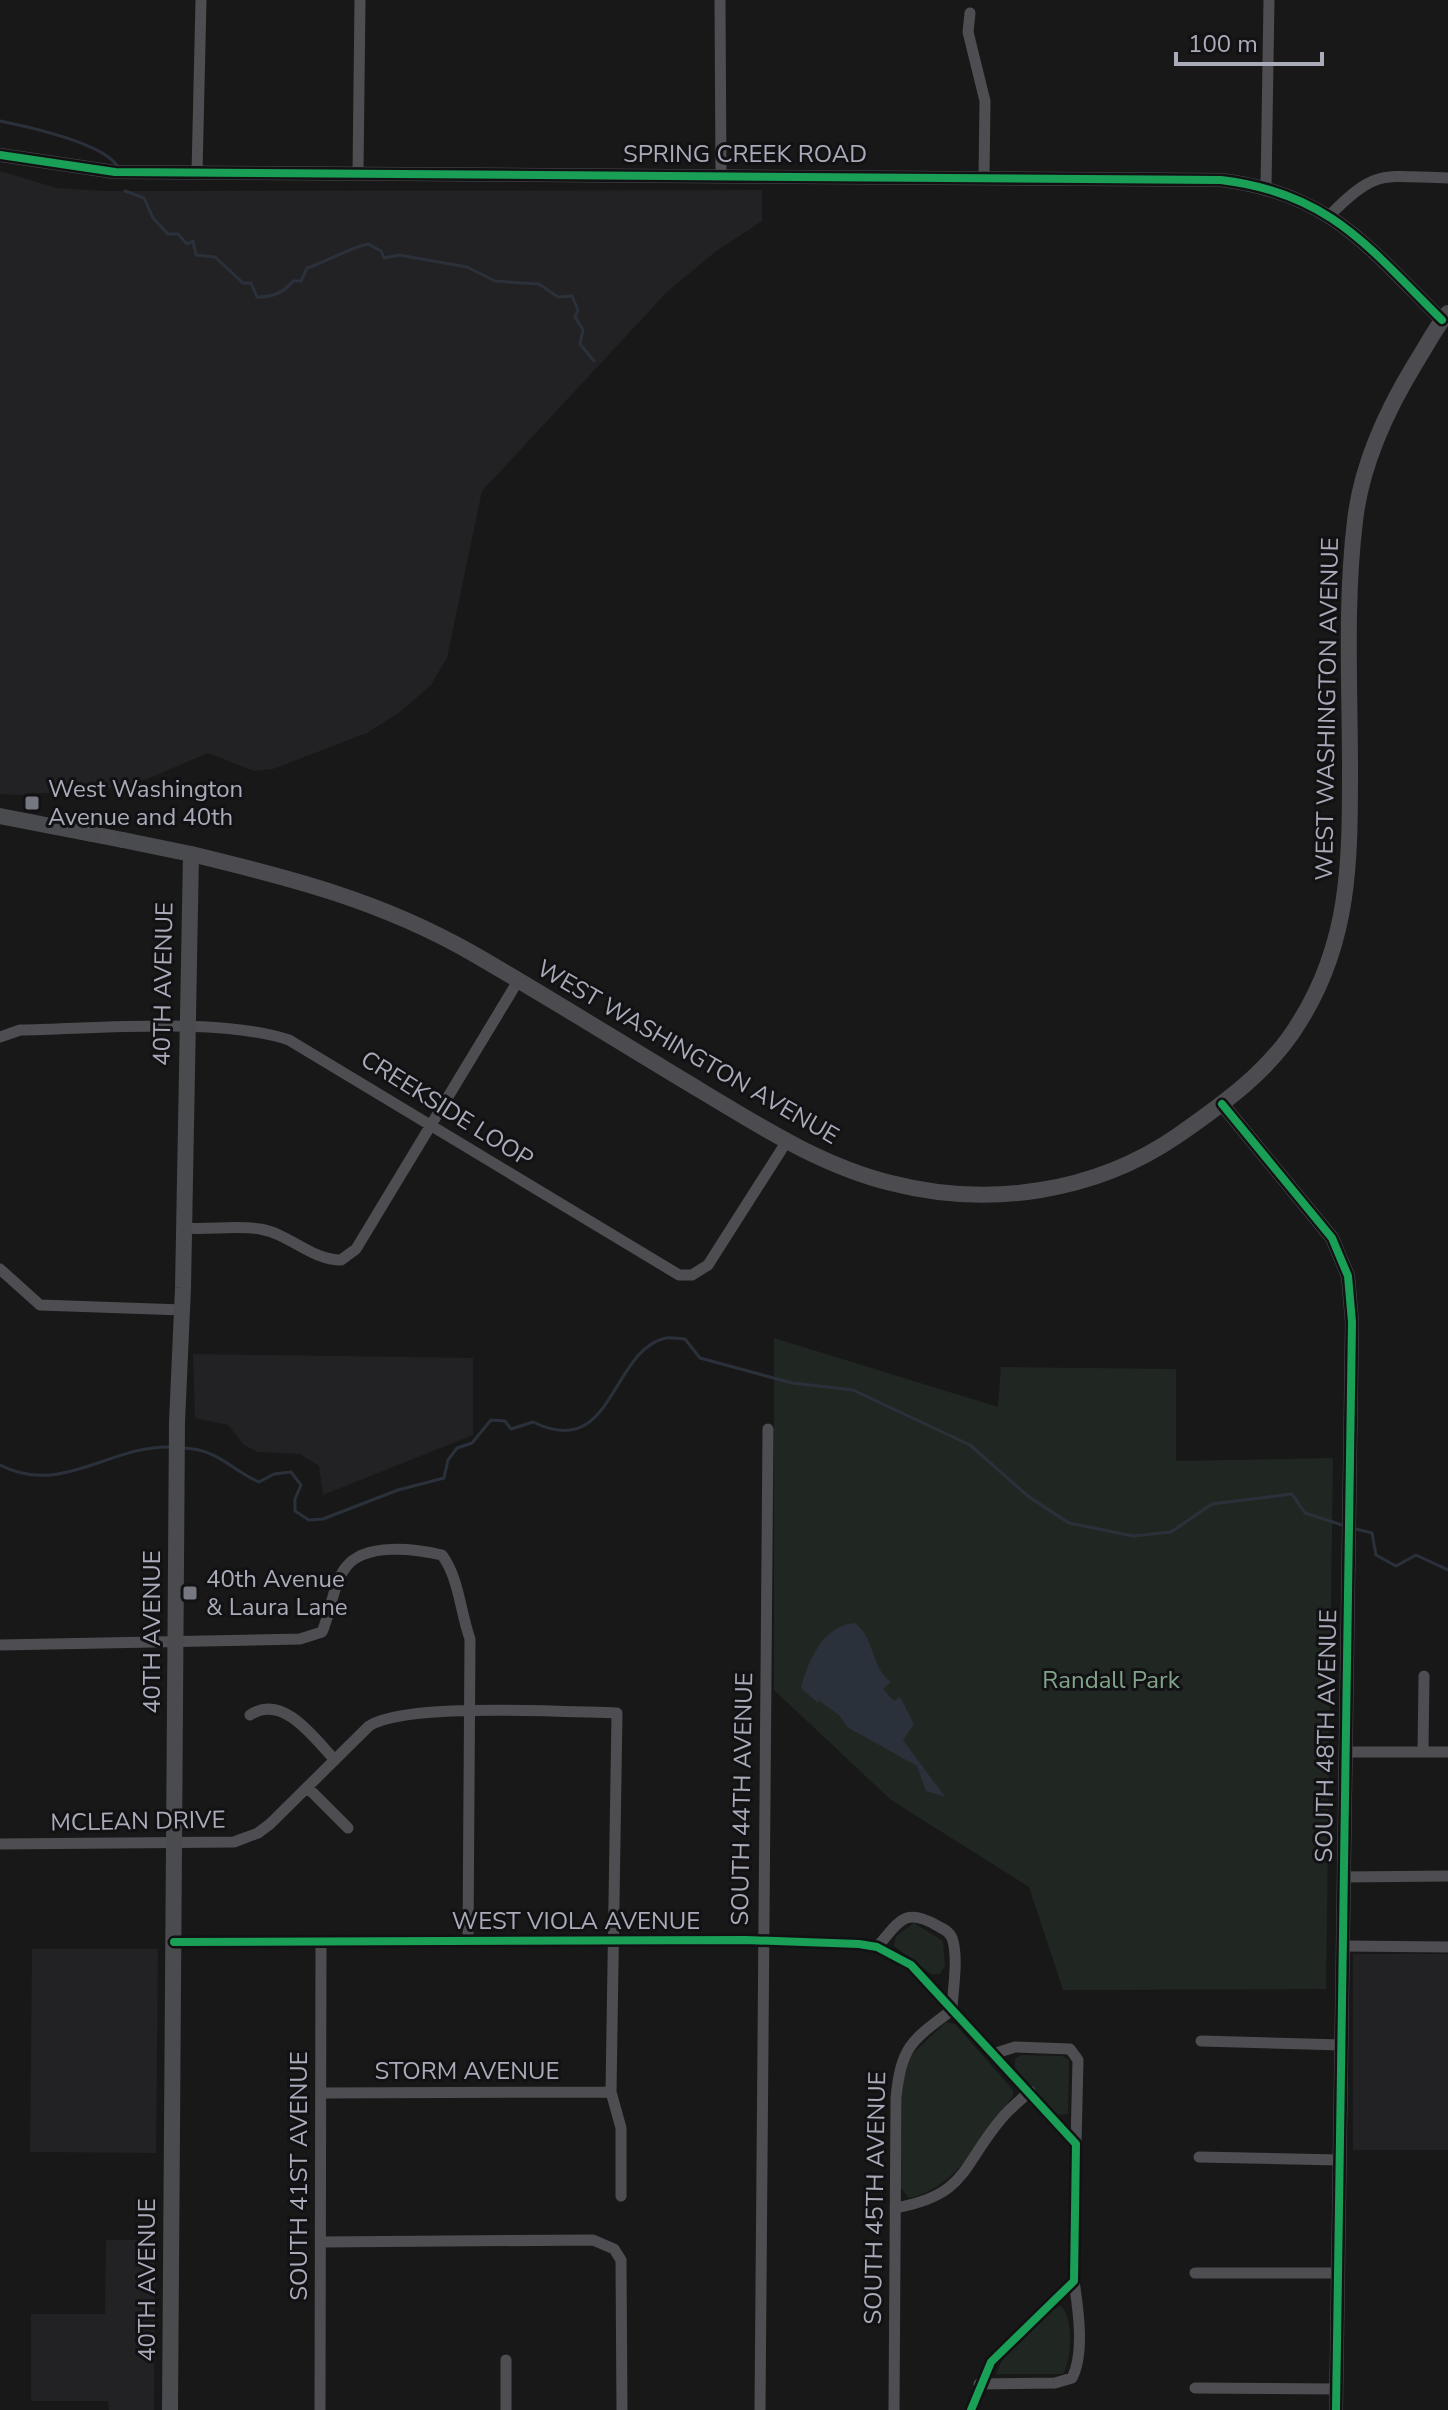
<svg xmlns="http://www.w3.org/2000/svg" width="1448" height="2410" viewBox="0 0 1448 2410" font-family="'Nunito Sans',sans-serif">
<rect width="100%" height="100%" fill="#181818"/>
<path fill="#222224" d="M 0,171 L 57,188 L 104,191 L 762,190 L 762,221 L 715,252 L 667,292 L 482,491 L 447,658 L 431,685 L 400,712 L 367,733 L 273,769 L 254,771 L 208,753 L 147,779 L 104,789 L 16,795 L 0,794 Z
M 193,1354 L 473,1358 L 473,1435 L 323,1495 L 319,1466 L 300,1454 L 258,1452 L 244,1445 L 228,1425 L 195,1418 Z
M 32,1949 L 158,1949 L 156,2153 L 30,2152 Z
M 1353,1954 L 1448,1954 L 1448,2150 L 1353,2150 Z
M 106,2240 L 155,2240 L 154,2410 L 109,2410 L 108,2401 L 31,2401 L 31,2314 L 105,2314 Z"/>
<path fill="#202722" d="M 774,1338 L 998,1407 L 1001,1367 L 1176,1369 L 1176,1461 L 1333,1458 L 1326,1989 L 1063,1990 L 1029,1887 L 891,1800 L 774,1690 Z
M 914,1923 L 943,1941 L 945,1966 L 940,1974 L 931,1974 L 894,1946 L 896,1936 Z
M 946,2022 L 955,2024 L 1013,2090 L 1013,2096 C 985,2132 957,2189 909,2198 L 901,2188 L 902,2084 L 910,2056 Z
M 1021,2055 L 1062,2056 L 1069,2060 L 1068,2114 L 1056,2115 L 1015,2068 L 1015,2059 Z
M 1060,2306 C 1074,2314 1072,2361 1063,2374 L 996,2374 L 1003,2358 L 1051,2310 Z"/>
<path fill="#2b313a" d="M 855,1623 C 875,1638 871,1668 891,1682 L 883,1689 L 894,1701 L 900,1697 L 914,1724 L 903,1740 L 945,1797 L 926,1791 L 917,1766 L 847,1727 L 839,1715 L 818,1700 L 818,1703 L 801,1688 C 808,1661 823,1625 855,1623 Z"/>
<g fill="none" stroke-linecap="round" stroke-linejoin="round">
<path stroke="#2b313a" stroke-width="3" d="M 0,121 C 29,127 104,143 118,167
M 125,191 L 144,198 L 153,218 L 168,234 L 178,234 L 187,244 L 193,241 L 196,255 L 215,257 L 243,283 L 251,283 L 257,297 C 273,297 283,293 293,281 L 301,281 L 307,268 C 329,261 346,249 368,244 L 381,251 L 384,258 L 399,255 L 467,267 L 495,281 L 539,284 L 558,297 L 572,296 L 578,310 L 575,317 L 583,330 L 580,344 L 594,361
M 184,1448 C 220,1450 229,1469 259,1482 L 274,1474 L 291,1472 L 301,1485 L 295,1499 L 295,1511 L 309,1520 L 323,1519 L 398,1490 L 444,1478 L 448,1460 L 457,1448 L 472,1443 L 491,1420 L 505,1421 L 511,1429 L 533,1422 C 614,1462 610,1350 666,1338 C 671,1337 679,1339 685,1339 L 700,1358 L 792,1383 L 853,1390 L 970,1445 L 1029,1497 L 1069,1523 L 1133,1536 L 1171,1532 L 1212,1504 L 1292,1494 L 1305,1513 L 1345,1526
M 0,1465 C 63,1497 110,1444 173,1447
M 1352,1528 L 1372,1533 L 1376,1555 L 1396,1566 L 1416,1555 L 1448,1570"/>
<path stroke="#4e4e52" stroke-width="11" d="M 720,0 L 721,174
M 970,13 L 968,32 L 985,101 L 984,176
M 358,172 L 360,0
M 197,173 L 201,0
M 1266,186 L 1269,0
M 1330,215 C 1377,167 1384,177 1448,178
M 0,1037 L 20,1030 C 95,1029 220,1017 289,1040 L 679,1275 L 692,1275 L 708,1265 L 787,1141
M 184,1228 C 209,1230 235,1225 260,1229 C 290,1234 311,1260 341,1260 L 356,1249 L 518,981
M 0,1269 L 40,1305 L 183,1310
M 0,1645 L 300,1639 L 322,1632 C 331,1612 333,1583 346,1567 C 365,1542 416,1549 442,1555 C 459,1578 460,1611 470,1639 L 468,1940
M 250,1715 C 283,1693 314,1738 335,1760
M 1346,1752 L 1448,1752
M 1423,1752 L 1424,1676
M 309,1789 L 348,1828
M 0,1844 L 234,1842 L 258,1833 L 270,1824 L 369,1726 C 406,1702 565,1712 617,1713 L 611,2092 L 621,2128 L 621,2196
M 1344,1877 L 1448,1876
M 174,1942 L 746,1940 L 859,1944 L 877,1947 L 911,1965 L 1076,2144 L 1074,2281 L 991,2362 L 971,2410
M 1343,1946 L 1448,1947
M 877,1947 C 898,1924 903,1906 936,1925 C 943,1929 951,1932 953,1941 C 958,1961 953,1989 952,2009
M 1201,2041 L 1342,2045
M 996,2053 L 1015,2047 L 1070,2049 L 1078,2060 L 1076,2144
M 322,2093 L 611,2092
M 1199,2157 L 1340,2160
M 895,2208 C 968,2195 961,2166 1002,2118 C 1010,2108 1021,2100 1030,2091
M 321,2242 L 593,2240 L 614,2249 L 621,2260 L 622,2410
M 1195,2273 L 1338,2273
M 506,2360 L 506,2410
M 979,2384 L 1055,2383 L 1072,2378 C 1085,2353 1078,2308 1074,2281
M 1195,2388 L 1336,2389
M 320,2410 L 321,1943
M 760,2410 L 768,1429
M 894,2410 L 896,2098 C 901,2046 912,2040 952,2010"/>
<path stroke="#4e4e52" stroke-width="14" d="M 0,155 L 115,172 L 1221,180 C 1330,193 1369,248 1442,320
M 1222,1104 L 1332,1238 L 1348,1276 L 1352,1322 L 1336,2410"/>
<path stroke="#4c4c50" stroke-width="16" d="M 92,834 L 123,840
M 191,854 C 291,878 381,901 472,953 C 550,998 626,1046 703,1092 C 763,1128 822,1166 891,1183 C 988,1208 1094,1193 1177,1136 C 1223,1104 1271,1070 1300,1021 C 1350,941 1350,861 1350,770 C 1350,688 1345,603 1355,521 C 1361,467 1387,410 1415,364 C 1426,347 1435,328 1448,313"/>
<path stroke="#4a4b4e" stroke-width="16" d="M 0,816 L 92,834
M 123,840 L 191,854 L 183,1288 L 177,1422 L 170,2410"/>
<g stroke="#121214" stroke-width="13">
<path id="cycleway" d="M 0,155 L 115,172 L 1221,180 C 1330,193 1369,248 1442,320
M 1222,1104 L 1332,1238 L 1348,1276 L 1352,1322 L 1336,2410
M 174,1942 L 746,1940 L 859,1944 L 877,1947 L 911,1965 L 1076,2144 L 1074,2281 L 991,2362 L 971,2410"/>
</g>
<use href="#cycleway" stroke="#1a9f57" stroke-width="8"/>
</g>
<g fill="#767881" stroke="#121214" stroke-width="3">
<rect x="24" y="795" width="16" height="16" rx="4"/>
<rect x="182" y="1585" width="16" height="16" rx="4"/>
</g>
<g text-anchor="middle" stroke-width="6" stroke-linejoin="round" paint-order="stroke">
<g font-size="24" fill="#a9abb9" stroke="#121214">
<text x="745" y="162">SPRING CREEK ROAD</text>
<text transform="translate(1327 709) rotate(-89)" y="8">WEST WASHINGTON AVENUE</text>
<text transform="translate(163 984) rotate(-89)" y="8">40TH AVENUE</text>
<text transform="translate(688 1052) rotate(30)" y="8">WEST WASHINGTON AVENUE</text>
<text transform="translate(447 1109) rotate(32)" y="8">CREEKSIDE LOOP</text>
<text transform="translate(152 1632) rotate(-90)" y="8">40TH AVENUE</text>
<text transform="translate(1326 1736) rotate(-89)" y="8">SOUTH 48TH AVENUE</text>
<text transform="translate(742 1799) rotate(-89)" y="8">SOUTH 44TH AVENUE</text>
<text transform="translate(138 1821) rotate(-1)" y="8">MCLEAN DRIVE</text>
<text x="576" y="1929">WEST VIOLA AVENUE</text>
<text x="467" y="2079">STORM AVENUE</text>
<text transform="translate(299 2176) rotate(-90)" y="8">SOUTH 41ST AVENUE</text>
<text transform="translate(875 2198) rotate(-89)" y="8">SOUTH 45TH AVENUE</text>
<text transform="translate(147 2280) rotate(-90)" y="8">40TH AVENUE</text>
</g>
<g font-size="24" fill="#a9abb9" stroke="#121214" text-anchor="start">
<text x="48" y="797">West Washington<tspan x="48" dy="28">Avenue and 40th</tspan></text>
<text x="206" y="1587">40th Avenue<tspan x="206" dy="28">&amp; Laura Lane</tspan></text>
</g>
<g font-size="24" fill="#81a38a" stroke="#121214">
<text x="1111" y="1688">Randall Park</text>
</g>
</g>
<path d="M1176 52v12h146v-12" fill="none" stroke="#a9abb9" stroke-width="4"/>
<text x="1188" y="52" font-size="24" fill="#a9abb9" stroke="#121214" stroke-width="6" paint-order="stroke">100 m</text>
</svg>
